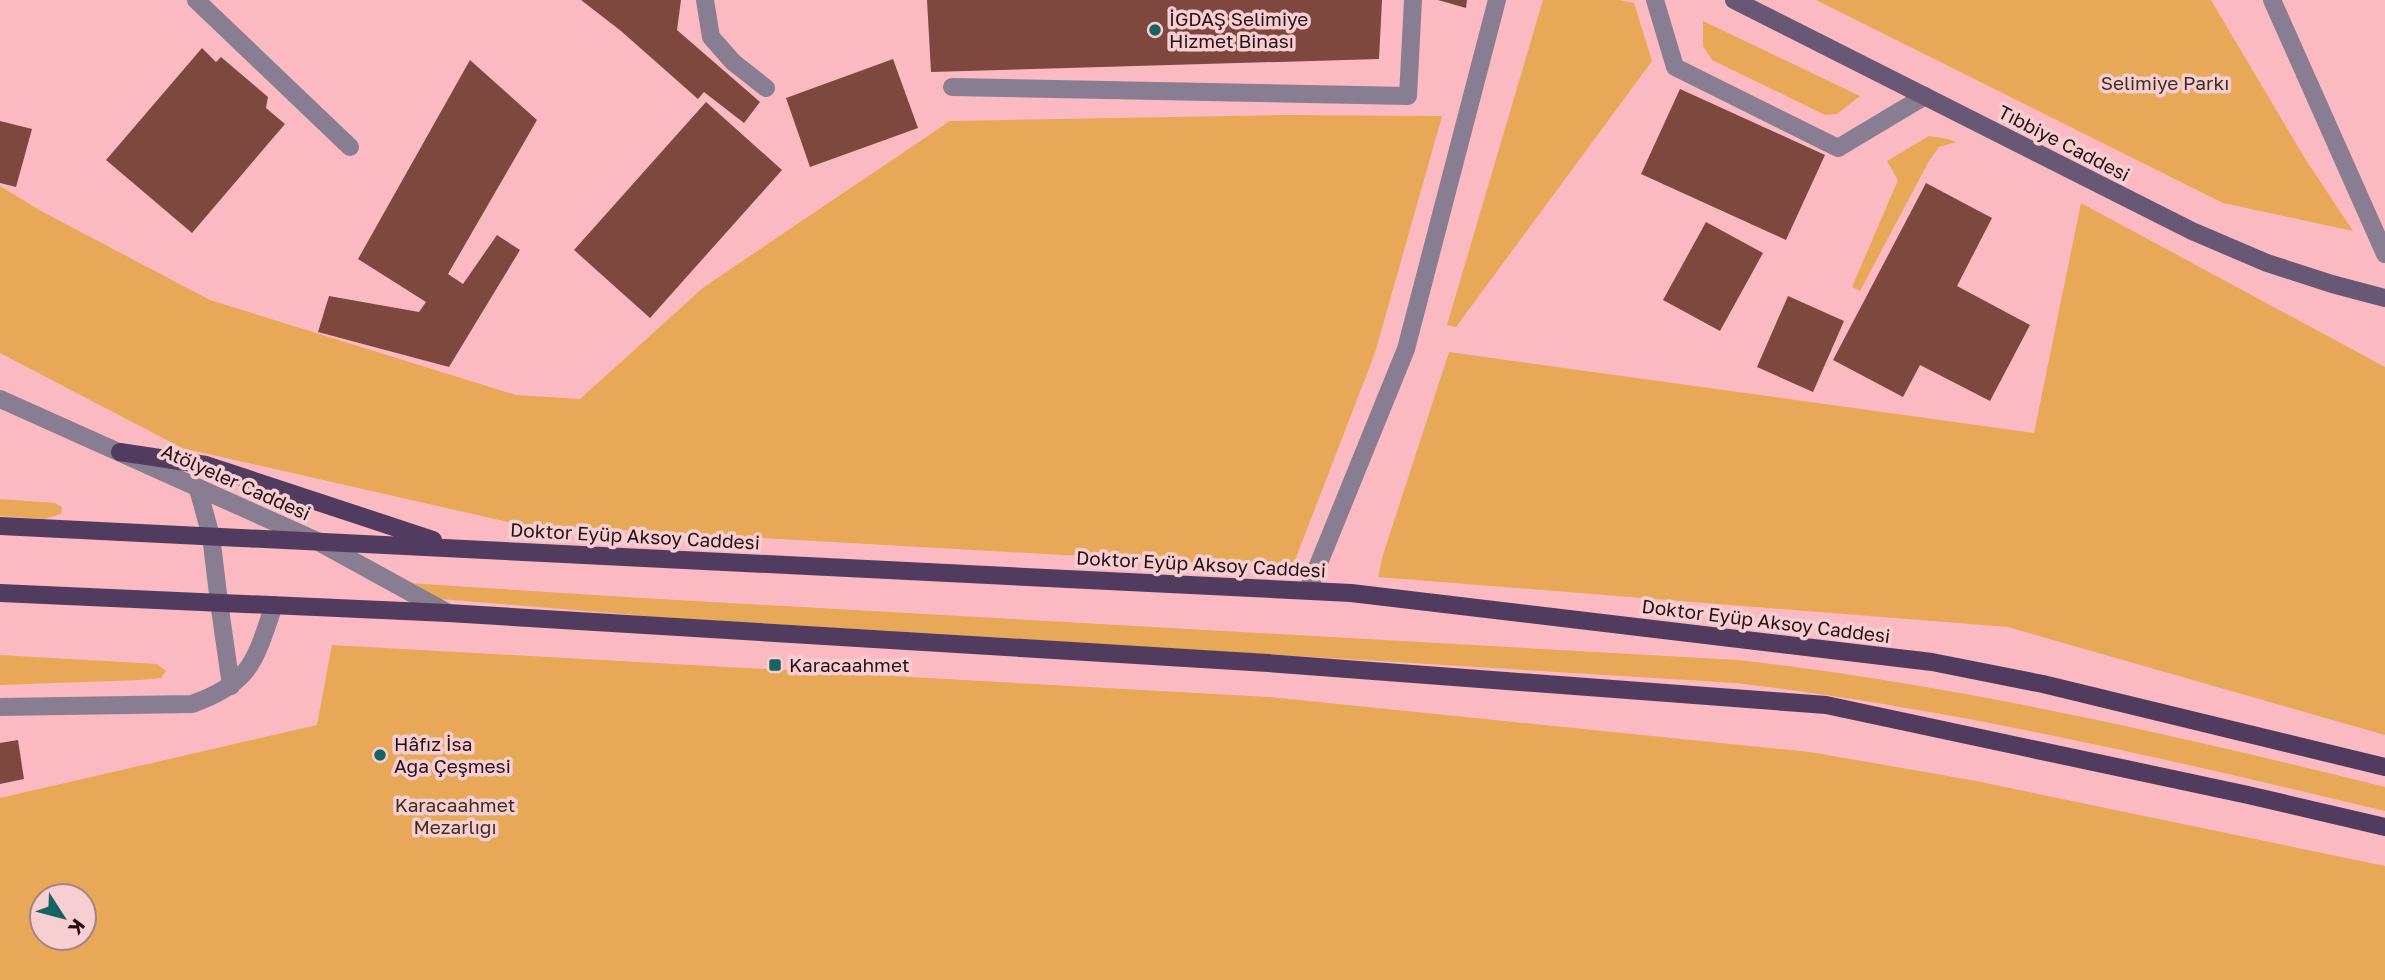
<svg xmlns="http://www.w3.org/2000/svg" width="2385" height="980" viewBox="0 0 2385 980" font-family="'Golos Text',sans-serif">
<rect width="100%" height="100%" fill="#fbbac2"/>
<path fill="#e7a857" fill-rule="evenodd" d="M 1543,0 L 1619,0 L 1634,3 L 1652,61 L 1456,327 L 1447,325 Z
M 1816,0 L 2211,0 L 2304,157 L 2353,231 L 2223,203 Z
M 1703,21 L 1860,96 L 1837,114 L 1825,115 L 1712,60 L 1703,46 Z
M 1285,115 L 1442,116 L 1375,353 L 1292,568 L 517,524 L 182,448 L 0,353 L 0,186 L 41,211 L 210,300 L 516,395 L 580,399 L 704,287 L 950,121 Z
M 1929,136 L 1948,139 L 1956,142 L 1939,147 L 1929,161 L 1860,291 L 1852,287 L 1898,180 L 1887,161 Z
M 2081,203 L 2385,367 L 2385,735 L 2008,627 L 1378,577 L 1383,555 L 1449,352 L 2034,433 Z
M 0,499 L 55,503 L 62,507 L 61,514 L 44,519 L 0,516 Z
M 407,583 L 642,598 L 1738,660 C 1957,685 2171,734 2385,787 L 2385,811 C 2171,760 1955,709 1736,683 L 646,616 L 440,599 Z
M 332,645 L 1269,697 L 1810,752 L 1971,780 L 2385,866 L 2385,980 L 0,980 L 0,798 L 317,725 ZM 42,896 L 84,896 L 84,938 L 42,938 Z
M 0,655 L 157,664 L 166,671 L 161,678 L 140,680 L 0,685 Z"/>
<path fill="#7e483f" d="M 581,0 L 681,0 L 677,30 L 760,102 L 744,123 L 704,92 L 698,99 L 621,31 Z
M 927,0 L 1382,0 L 1379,59 L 931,72 Z
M 1438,0 L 1467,0 L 1466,8 Z
M 202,48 L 216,62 L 221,57 L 268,97 L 266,108 L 285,124 L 192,233 L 106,160 Z
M 893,59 L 918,128 L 810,167 L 786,98 Z
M 470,60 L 537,120 L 448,274 L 463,284 L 497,235 L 520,250 L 449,367 L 318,332 L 329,296 L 419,312 L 426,302 L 358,259 Z
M 1680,89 L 1825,155 L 1786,240 L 1641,174 Z
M 706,102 L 782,170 L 650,318 L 574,250 Z
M 0,121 L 32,129 L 16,187 L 0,183 Z
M 1926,183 L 1992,218 L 1957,286 L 2030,325 L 1990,401 L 1920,365 L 1903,397 L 1833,360 Z
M 1706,222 L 1763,253 L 1720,331 L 1663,300 Z
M 1788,296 L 1844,321 L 1813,392 L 1757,367 Z
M 18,740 L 24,779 L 0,784 L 0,743 Z"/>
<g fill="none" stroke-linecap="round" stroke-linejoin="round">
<path stroke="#897d92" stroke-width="18" d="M 196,0 L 350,147
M 705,0 L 711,37 L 733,62 L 766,88
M 1655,0 L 1675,67 L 1838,148 L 1925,96
M 952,87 L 1408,96 L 1413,0
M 219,602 L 231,686
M 0,707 L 192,704 C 252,683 255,660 274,605"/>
<path stroke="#897d92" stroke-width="18" d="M 1308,590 L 1406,349 L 1497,0"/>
<path stroke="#897d92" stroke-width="18" d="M 2272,0 L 2385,254
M 0,399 L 317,541 L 448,613
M 198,489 L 211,536 L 219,602"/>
<path stroke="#685775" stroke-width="18" d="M 1734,0 L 2192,231 L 2267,263 L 2332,284 L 2385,298"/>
<path stroke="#513c5f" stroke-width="18" d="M 120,452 L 206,465 L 433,540
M 0,526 L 1351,593 L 1932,662 L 2043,684 L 2385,767
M 0,593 L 448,613 L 1268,663 L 1826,705 L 2248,795 L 2385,827"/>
</g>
<g fill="#156461" stroke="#f7cfd3" stroke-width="2.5">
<circle cx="1155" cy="30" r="7"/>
<rect x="768" y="658" width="14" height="14" rx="3.5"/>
<circle cx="380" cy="755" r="7"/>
</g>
<g text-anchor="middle" stroke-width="7" stroke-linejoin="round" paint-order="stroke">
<g font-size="19" fill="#271014" stroke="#f7cfd3" text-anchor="start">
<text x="1169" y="26">İGDAŞ Selimiye<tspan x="1169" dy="22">Hizmet Binası</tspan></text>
<text x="789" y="672">Karacaahmet</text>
<text x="394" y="751">Hâfız İsa<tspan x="394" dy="22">Ağa Çeşmesi</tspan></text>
</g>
<g font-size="19" fill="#3e2f1c" stroke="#f7cfd3">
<text x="2165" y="90">Selimiye Parkı</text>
<text x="455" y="812">Karacaahmet<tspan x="455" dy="22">Mezarlığı</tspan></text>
</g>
<g font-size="19" fill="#271014" stroke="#f7cfd3">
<text transform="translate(2064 143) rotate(27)" y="7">Tıbbiye Caddesi</text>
<text transform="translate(236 482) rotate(24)" y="7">Atölyeler Caddesi</text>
<text transform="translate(635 536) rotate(3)" y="7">Doktor Eyüp Aksoy Caddesi</text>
<text transform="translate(1201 564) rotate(3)" y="7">Doktor Eyüp Aksoy Caddesi</text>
<text transform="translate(1766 621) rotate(7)" y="7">Doktor Eyüp Aksoy Caddesi</text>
</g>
</g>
<g transform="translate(63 917) rotate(126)"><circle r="33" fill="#f7cfd3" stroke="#a48387" stroke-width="2"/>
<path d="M0-5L12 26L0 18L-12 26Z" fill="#156461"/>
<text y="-10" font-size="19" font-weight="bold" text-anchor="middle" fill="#271014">K</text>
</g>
</svg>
